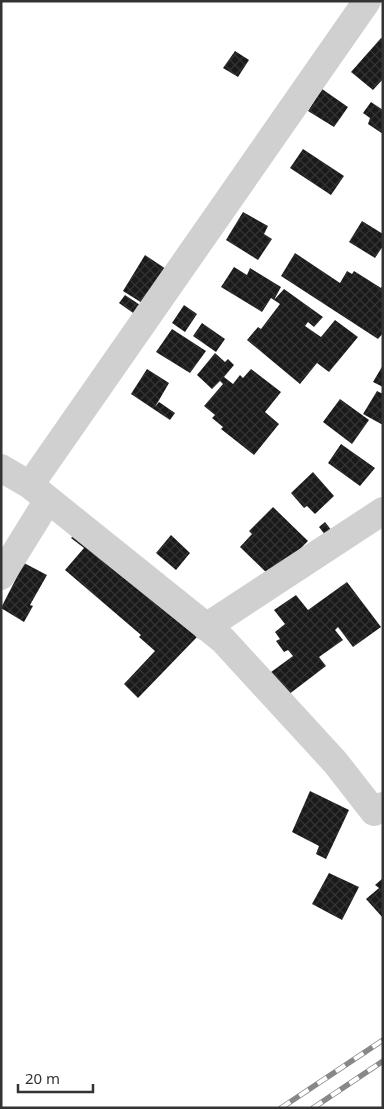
<svg xmlns="http://www.w3.org/2000/svg" width="384" height="1109" viewBox="0 0 384 1109" font-family="'Noto Sans',sans-serif">
<defs>
<pattern id="building-cross-hatch" width="8" height="8" patternUnits="userSpaceOnUse" patternTransform="scale(1.25)"><rect width="8" height="8" fill="#1a1a1a"/><path d="M0 0l8 8M0 8l8-8" fill="none" stroke="#333"/></pattern>
</defs>
<rect width="100%" height="100%" fill="#fff"/>
<path fill="url(#building-cross-hatch)" d="M 381,38 L 383,39 L 383,79 L 373,90 L 351,72 Z
M 235,51 L 249,60 L 238,77 L 223,68 Z
M 322,89 L 348,107 L 334,127 L 308,111 Z
M 371,102 L 383,110 L 383,134 L 368,124 L 370,118 L 363,113 Z
M 303,149 L 344,176 L 331,195 L 290,168 Z
M 243,212 L 268,226 L 264,234 L 272,239 L 258,260 L 226,240 Z
M 362,221 L 383,234 L 383,246 L 375,258 L 349,242 Z
M 295,253 L 340,283 L 347,271 L 352,274 L 354,271 L 381,288 L 383,285 L 383,333 L 378,339 L 281,276 Z
M 145,255 L 172,273 L 150,308 L 123,291 Z
M 234,267 L 247,275 L 250,268 L 281,287 L 274,300 L 271,298 L 262,312 L 221,287 Z
M 284,289 L 323,317 L 314,327 L 308,322 L 305,326 L 321,337 L 335,320 L 358,337 L 329,372 L 317,363 L 300,384 L 247,340 L 258,327 L 261,329 L 280,304 L 274,300 Z
M 125,295 L 149,311 L 143,320 L 119,303 Z
M 184,305 L 197,314 L 185,332 L 172,323 Z
M 202,323 L 225,339 L 216,352 L 193,336 Z
M 172,329 L 206,351 L 190,373 L 156,352 Z
M 215,353 L 225,362 L 228,359 L 234,365 L 224,377 L 233,384 L 240,375 L 243,378 L 251,369 L 281,392 L 265,412 L 279,424 L 254,455 L 221,429 L 223,427 L 212,418 L 215,415 L 204,406 L 223,384 L 220,381 L 212,389 L 197,375 Z
M 383,365 L 383,387 L 373,382 Z
M 147,369 L 169,383 L 155,407 L 159,402 L 175,413 L 170,420 L 131,394 Z
M 377,391 L 383,394 L 383,425 L 363,414 Z
M 340,399 L 369,420 L 352,444 L 323,422 Z
M 341,444 L 375,468 L 360,486 L 328,463 Z
M 313,472 L 334,496 L 315,514 L 307,506 L 304,508 L 291,493 Z
M 273,507 L 308,541 L 284,565 L 270,576 L 240,547 L 252,534 L 249,531 Z
M 325,522 L 332,531 L 326,536 L 319,527 Z
M 77,532 L 141,591 L 197,637 L 138,698 L 124,684 L 155,651 L 139,637 L 141,635 L 65,570 L 84,548 L 71,538 Z
M 171,535 L 190,553 L 176,570 L 156,553 Z
M 24,563 L 47,575 L 30,605 L 33,606 L 24,622 L 1,608 Z
M 347,582 L 381,627 L 353,647 L 338,627 L 335,630 L 343,640 L 319,657 L 326,666 L 284,698 L 267,675 L 293,656 L 288,650 L 284,652 L 276,641 L 280,639 L 275,632 L 285,624 L 274,610 L 296,595 L 308,610 Z
M 310,791 L 349,810 L 326,859 L 316,854 L 319,846 L 292,832 Z
M 329,873 L 359,887 L 342,920 L 312,904 Z
M 383,878 L 383,918 L 366,899 L 379,888 L 375,885 Z"/>
<g fill="none" stroke-linecap="round" stroke-linejoin="round">
<path stroke="#d0d0d0" stroke-width="28" d="M 1,468 L 30,485 L 223,640 L 335,762 L 374,812 L 383,806
M 30,485 L 367,1
M 1,576 L 48,500
M 206,627 L 383,511"/>
<g stroke="#888" stroke-width="5.5">
<path id="rail" d="M 281,1108 L 383,1040
M 313,1108 L 383,1061"/>
</g>
<use href="#rail" stroke="#fff" stroke-width="4" stroke-dasharray="11" stroke-linecap="butt"/>
</g>
<rect width="384" height="1109" fill="none" stroke="#333333" stroke-width="5"/>
<path d="M18 1084v8h75v-8" fill="none" stroke="#333333" stroke-width="2.5"/>
<text x="25" y="1084" font-size="15" fill="#333333" stroke="#ffffff" stroke-width="4" paint-order="stroke">20 m</text>
</svg>
